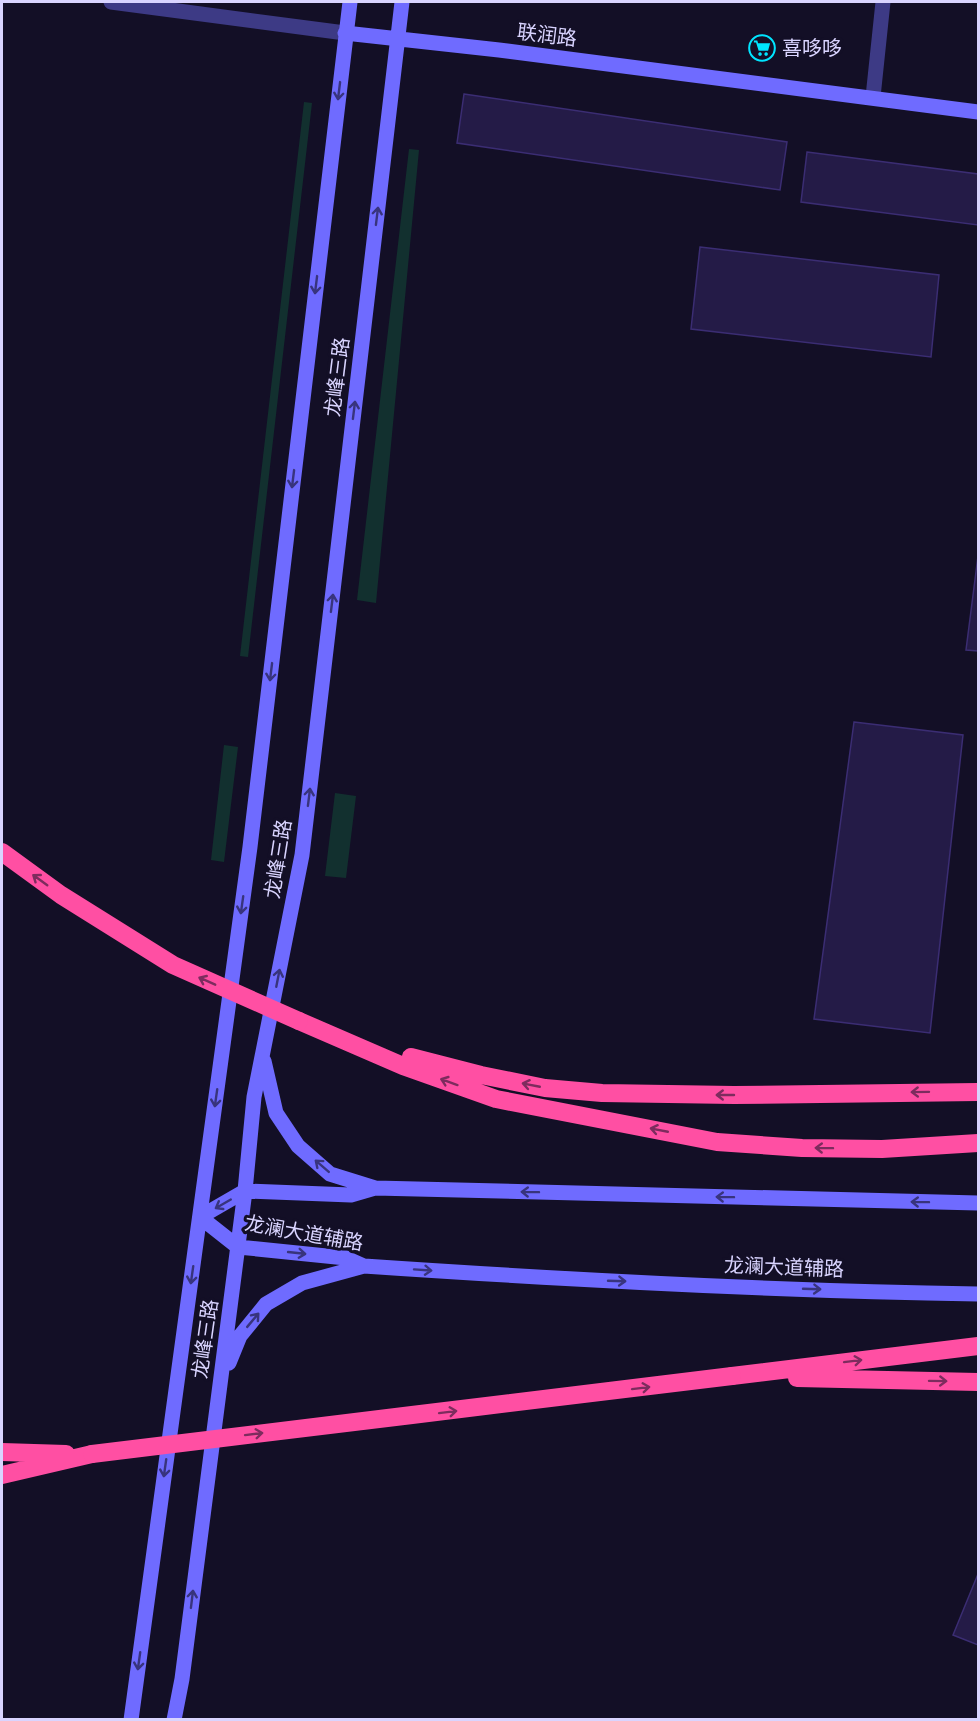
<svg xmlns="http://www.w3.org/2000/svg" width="980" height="1721" viewBox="0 0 980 1721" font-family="'Varela Round','Noto Sans SC',sans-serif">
<rect width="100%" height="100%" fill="#130f26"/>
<path fill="#12302f" d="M 304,102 L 312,103 L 248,657 L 240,656 Z
M 409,149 L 419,150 L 376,603 L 357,600 Z
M 224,745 L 238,747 L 224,862 L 211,860 Z
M 335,793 L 356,796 L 346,878 L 325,876 Z"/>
<path fill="#241b47" stroke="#3b2d73" stroke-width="1.5" d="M 464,94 L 787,142 L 780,190 L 457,143 Z
M 807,152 L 978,174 L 978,225 L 801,202 Z
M 700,247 L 939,275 L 931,357 L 691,329 Z
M 978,556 L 978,651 L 966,650 Z
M 854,722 L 963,735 L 930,1033 L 814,1019 Z
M 978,1574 L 978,1645 L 953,1635 Z"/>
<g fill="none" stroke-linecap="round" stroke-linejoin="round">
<path stroke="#3d3a85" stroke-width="15" d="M 873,97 L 883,2"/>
<path stroke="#3d3a85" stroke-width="15" d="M 111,2 L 345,33"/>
<path stroke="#6f6bff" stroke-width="15" d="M 345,33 L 499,50 L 978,112
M 264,1061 L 276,1113 L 298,1146 L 330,1174 L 375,1188
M 200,1217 L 238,1247 L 346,1258 L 364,1266 C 569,1280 774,1291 978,1294
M 200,1217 L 245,1191 L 351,1195 L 375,1188 L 978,1203
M 229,1363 L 240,1336 L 266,1304 L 302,1283 L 364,1266
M 131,1720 L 250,847 L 350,2
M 174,1720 L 182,1679 L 245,1191 L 254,1097 L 302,855 L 402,2"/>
<path stroke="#ff4fa3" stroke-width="18" d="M 299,1021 L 403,1066 L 496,1099 L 717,1142 L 802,1148 L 882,1149 L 978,1143
M 411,1057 L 481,1075 L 545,1088 L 602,1093 L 734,1095 L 978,1092
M 732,1376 L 978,1346
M 797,1378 L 978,1382
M 2,1452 L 66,1454
M 2,1475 L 92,1454"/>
<path stroke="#ff4fa3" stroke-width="18" d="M 2,852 L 61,895 L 173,965 L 299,1021
M 92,1454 C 305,1427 519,1403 732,1376"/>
</g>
<defs><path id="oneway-shaft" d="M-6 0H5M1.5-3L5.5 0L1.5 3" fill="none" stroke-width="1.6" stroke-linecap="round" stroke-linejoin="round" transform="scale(1.5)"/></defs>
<g stroke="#38347d">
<use href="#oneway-shaft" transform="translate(339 91) rotate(97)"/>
<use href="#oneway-shaft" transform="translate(377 216) rotate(-83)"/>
<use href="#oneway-shaft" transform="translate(316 285) rotate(97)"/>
<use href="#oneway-shaft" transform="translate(354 410) rotate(-83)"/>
<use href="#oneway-shaft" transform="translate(293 479) rotate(97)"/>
<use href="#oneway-shaft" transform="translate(332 603) rotate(-83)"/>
<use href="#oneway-shaft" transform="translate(271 672) rotate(97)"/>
<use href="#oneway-shaft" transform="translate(309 797) rotate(-83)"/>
<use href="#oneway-shaft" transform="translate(242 905) rotate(98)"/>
<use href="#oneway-shaft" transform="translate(278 978) rotate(-79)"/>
<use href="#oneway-shaft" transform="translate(216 1098) rotate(98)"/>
<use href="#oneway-shaft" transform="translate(322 1166) rotate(-139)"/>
<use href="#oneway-shaft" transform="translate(530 1192) rotate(-179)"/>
<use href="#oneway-shaft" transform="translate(725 1197) rotate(-179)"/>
<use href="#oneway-shaft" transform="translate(920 1202) rotate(-179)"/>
<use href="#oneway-shaft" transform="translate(223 1204) rotate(150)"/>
<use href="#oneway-shaft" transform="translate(297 1253) rotate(6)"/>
<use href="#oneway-shaft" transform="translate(423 1270) rotate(4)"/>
<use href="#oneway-shaft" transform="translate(192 1275) rotate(98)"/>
<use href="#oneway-shaft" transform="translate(617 1281) rotate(2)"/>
<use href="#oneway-shaft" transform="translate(812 1289) rotate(2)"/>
<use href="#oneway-shaft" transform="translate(253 1320) rotate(-50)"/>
<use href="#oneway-shaft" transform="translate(165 1468) rotate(98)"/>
<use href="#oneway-shaft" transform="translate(192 1599) rotate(-83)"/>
<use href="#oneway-shaft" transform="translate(139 1661) rotate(98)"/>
</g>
<g stroke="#7d2c5e">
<use href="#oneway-shaft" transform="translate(40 880) rotate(-144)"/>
<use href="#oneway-shaft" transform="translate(207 981) rotate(-156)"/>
<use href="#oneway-shaft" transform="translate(449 1082) rotate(-160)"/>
<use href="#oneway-shaft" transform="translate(531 1085) rotate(-169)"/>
<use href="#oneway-shaft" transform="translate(920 1092) rotate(179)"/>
<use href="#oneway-shaft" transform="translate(725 1095) rotate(180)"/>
<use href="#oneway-shaft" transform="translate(659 1130) rotate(-169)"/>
<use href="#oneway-shaft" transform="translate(824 1148) rotate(-179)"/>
<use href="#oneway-shaft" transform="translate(853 1361) rotate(-7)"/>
<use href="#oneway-shaft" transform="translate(938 1381) rotate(1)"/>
<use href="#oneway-shaft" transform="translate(641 1388) rotate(-7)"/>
<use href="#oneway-shaft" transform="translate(448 1412) rotate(-7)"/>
<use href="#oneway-shaft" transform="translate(254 1434) rotate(-7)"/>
</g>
<defs>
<g id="supermarket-ring" transform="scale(1.35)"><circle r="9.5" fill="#130f26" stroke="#00e5ff" stroke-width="1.5"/><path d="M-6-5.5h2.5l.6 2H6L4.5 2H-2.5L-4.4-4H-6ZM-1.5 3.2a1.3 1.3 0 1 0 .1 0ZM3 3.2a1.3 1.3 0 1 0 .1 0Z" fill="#00e5ff"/></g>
</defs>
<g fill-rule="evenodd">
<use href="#supermarket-ring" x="762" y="48"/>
</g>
<g text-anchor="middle" stroke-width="6" stroke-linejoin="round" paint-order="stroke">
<g font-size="20" fill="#d9d4ff" stroke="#130f26">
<text transform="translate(547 35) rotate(7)" y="7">联润路</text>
<text transform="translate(337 377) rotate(-83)" y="7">龙峰三路</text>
<text transform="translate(278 859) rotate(-81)" y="7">龙峰三路</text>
<text transform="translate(304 1233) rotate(10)" y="7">龙澜大道辅路</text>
<text transform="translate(784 1267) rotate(2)" y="7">龙澜大道辅路</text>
<text transform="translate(205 1339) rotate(-82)" y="7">龙峰三路</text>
</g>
<g font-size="20" fill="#d9d4ff" stroke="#130f26" text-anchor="start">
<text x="782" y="55">喜哆哆</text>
</g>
</g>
<rect width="980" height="1721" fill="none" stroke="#d9d4ff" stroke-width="6"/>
</svg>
